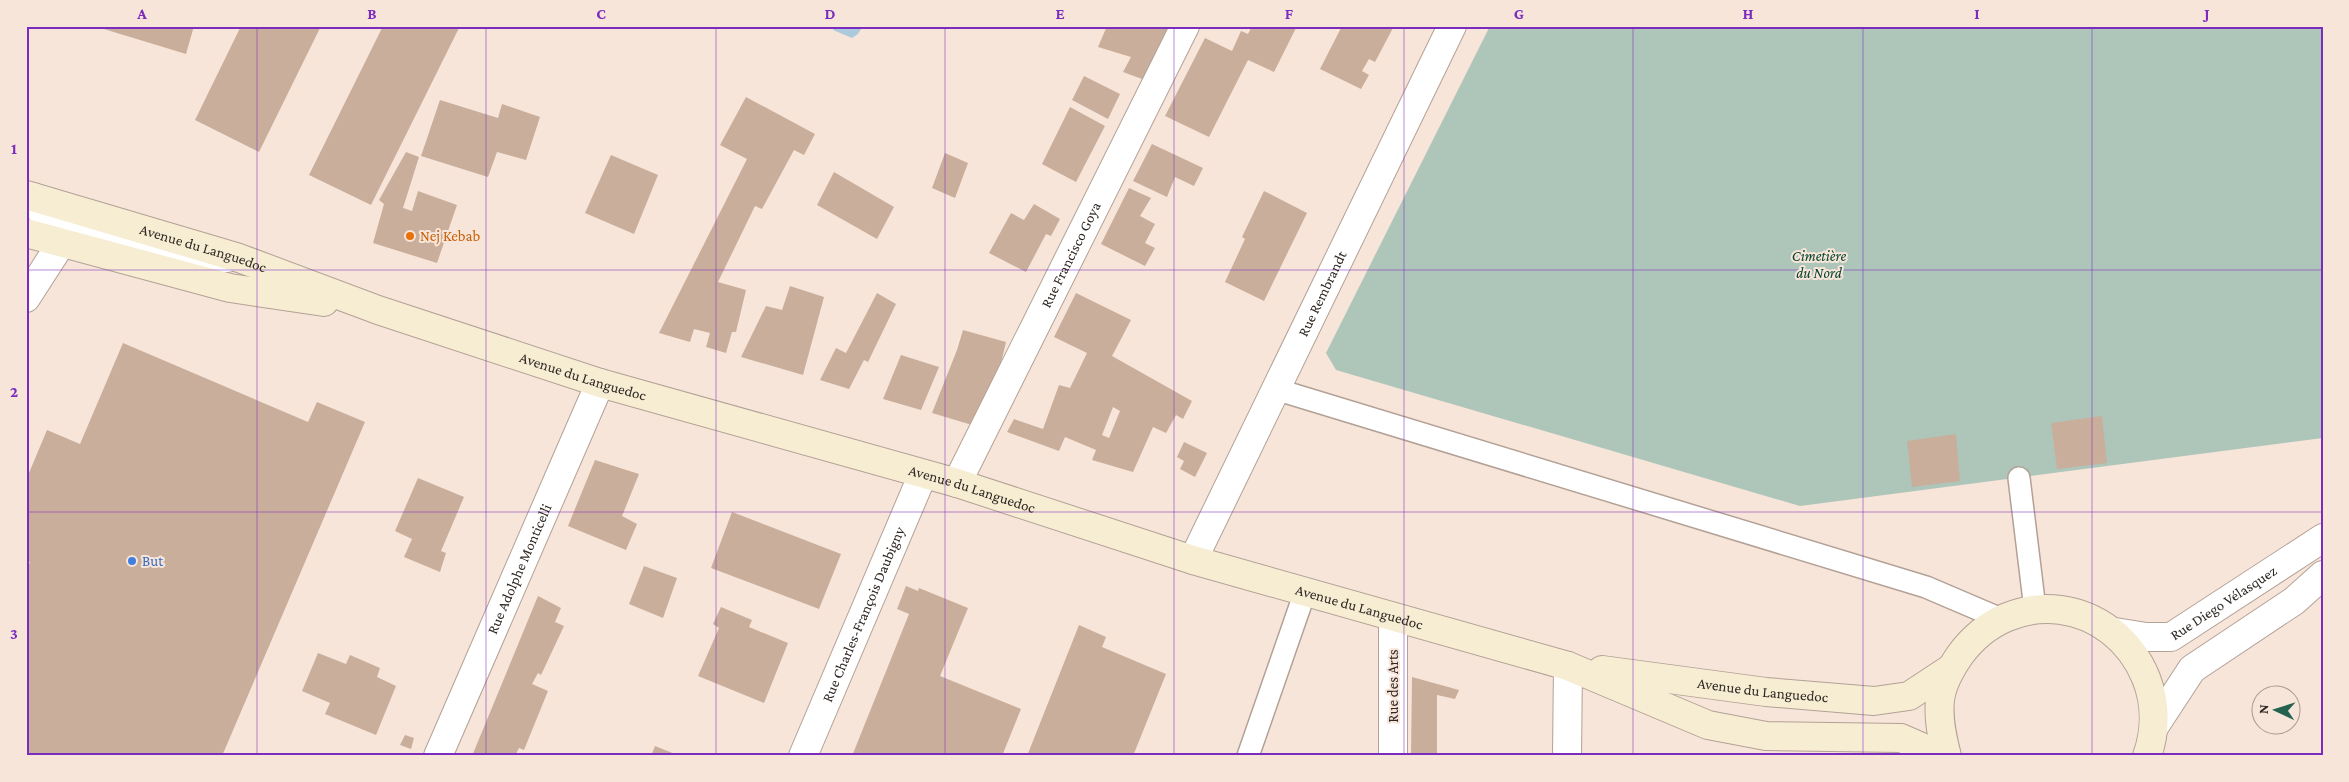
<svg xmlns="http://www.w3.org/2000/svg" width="2349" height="782" viewBox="0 0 2349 782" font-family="'Crimson Pro',serif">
<rect width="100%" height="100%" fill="#f8e5d9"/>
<path fill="#aec5ba" d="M 1490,26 L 2323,26 L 2323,438 L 1800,506 L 1336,370 L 1326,353 Z"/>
<path fill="#adcadd" d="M 835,26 L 863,26 L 858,34 L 852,38 L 833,30 Z"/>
<path fill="#c9ae9b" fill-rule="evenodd" d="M 94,26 L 194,26 L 186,54 Z
M 241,26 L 321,26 L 259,152 L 195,120 Z
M 383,26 L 460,26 L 371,205 L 309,175 Z
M 1107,26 L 1160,26 L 1165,28 L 1166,26 L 1177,26 L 1150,82 L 1123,72 L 1131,57 L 1098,47 Z
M 1252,26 L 1297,26 L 1274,72 L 1248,60 L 1209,137 L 1165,116 L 1205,38 L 1232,51 L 1241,31 L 1248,34 Z
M 1342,26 L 1393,28 L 1375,62 L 1369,59 L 1362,71 L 1369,75 L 1361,89 L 1320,69 Z
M 1084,76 L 1120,94 L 1108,119 L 1072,100 Z
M 746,97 L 815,134 L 804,155 L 794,150 L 762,209 L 755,206 L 718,282 L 746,290 L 736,332 L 732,332 L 726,353 L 706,347 L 710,333 L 694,329 L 690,342 L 659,333 L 747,159 L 720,145 Z
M 440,100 L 498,118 L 502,104 L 540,117 L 526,160 L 497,152 L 488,177 L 421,156 Z
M 1070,107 L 1105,126 L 1076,182 L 1042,164 Z
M 1152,144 L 1203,168 L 1194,186 L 1175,177 L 1167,197 L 1133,181 Z
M 406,152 L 419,157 L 403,208 L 412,211 L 418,191 L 457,205 L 437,263 L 373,243 L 384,204 L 379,200 Z
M 945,153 L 968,163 L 955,198 L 932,188 Z
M 611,155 L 658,175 L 634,234 L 585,213 Z
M 834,172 L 894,207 L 877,239 L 817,205 Z
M 1129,188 L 1151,198 L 1140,216 L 1155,224 L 1145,243 L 1155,248 L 1145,266 L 1101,244 Z
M 1264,191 L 1307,213 L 1264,301 L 1225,282 L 1245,239 L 1242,237 Z
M 1034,204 L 1060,219 L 1051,236 L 1046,234 L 1026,272 L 989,253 L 1011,213 L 1024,220 Z
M 790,286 L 824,297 L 803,375 L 741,357 L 766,306 L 782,310 Z
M 877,293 L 896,304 L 868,362 L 864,360 L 849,389 L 820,380 L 836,348 L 846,353 Z
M 1076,293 L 1131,320 L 1112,356 L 1192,401 L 1183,419 L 1176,415 L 1166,433 L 1153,427 L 1133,472 L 1092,460 L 1096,450 L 1065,437 L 1059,451 L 1007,432 L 1014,419 L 1043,429 L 1059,385 L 1070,388 L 1087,353 L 1054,337 ZM 1113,407 L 1120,411 L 1109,438 L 1102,435 Z
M 963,330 L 1006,342 L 1001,363 L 1005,364 L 972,425 L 932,413 L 957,350 Z
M 123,343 L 308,422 L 317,402 L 365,422 L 222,756 L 26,756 L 26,571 L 30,562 L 26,560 L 26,480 L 47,430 L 80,444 Z
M 901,355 L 939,367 L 921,410 L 883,399 Z
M 2102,416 L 2107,463 L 2057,469 L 2051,423 Z
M 1956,434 L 1960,481 L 1912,487 L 1907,441 Z
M 1184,442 L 1207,453 L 1195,477 L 1180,469 L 1184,461 L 1177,457 Z
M 595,460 L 639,474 L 622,516 L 637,524 L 626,550 L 568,526 Z
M 418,478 L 464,497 L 441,551 L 446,553 L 440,572 L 404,557 L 412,539 L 395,531 Z
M 732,512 L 841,554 L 819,609 L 711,568 Z
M 644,566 L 677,578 L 663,618 L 629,604 Z
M 906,586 L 918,591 L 919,588 L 968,608 L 940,676 L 1021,709 L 1002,756 L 852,756 L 909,614 L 897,609 Z
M 538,596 L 561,608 L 555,622 L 564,626 L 541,675 L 538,673 L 532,684 L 548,691 L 524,750 L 519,748 L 515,756 L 472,756 Z
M 721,607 L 752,620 L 749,627 L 788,643 L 764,703 L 698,676 L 719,628 L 713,624 Z
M 1079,625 L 1106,637 L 1102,647 L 1166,674 L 1133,756 L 1027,756 Z
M 318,653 L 346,664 L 350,655 L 380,668 L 377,677 L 396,686 L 376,735 L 325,714 L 330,703 L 302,691 Z
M 1412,677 L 1459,690 L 1455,699 L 1437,695 L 1437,756 L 1411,756 Z
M 405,735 L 414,738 L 411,749 L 400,745 Z
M 655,746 L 680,756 L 651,756 Z"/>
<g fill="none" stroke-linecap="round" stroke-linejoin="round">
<g stroke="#b3a196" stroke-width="24">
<path id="service" d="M 1275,389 L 1926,587 L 2001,619
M 2019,478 L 2035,609
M 1248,756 L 1305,592"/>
</g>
<g stroke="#b3a196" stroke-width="30">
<g id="minor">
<path d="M 33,197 L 47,221 L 175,258 L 227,258"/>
<path d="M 26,298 L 62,242 L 49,224"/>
<path id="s1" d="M 957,483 L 1185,26"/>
<path id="s2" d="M 1193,560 L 1452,26"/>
<path id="s3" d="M 2115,632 L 2146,637 L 2171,637 L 2323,538"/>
<path d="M 2154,727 L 2192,669 L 2294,601 L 2323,575"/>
<path id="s4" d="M 438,756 L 600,383"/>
<path id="s5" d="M 803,756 L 923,474"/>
<path d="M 1393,756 L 1393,617"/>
<path d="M 1567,756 L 1568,666"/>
</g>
</g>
<g stroke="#b3a196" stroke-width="30">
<g id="secondary">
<path id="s6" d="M 26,195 L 239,258 L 378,310 L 600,383 L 957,483 L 1193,560 L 1568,666 L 1708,725 L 1766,736 L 1901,738 L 1942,756"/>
<path d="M 26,233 L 230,288 L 324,302"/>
<path id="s7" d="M 1602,670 L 1766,692 L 1874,701 L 1909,696 L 1950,669"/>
<path d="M 1947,756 C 1942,737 1938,719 1940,700 C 1942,683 1951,668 1960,655 C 2012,584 2113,598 2146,678 C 2156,703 2156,731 2147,756"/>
</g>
</g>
<use href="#service" stroke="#fff" stroke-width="21"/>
<use href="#minor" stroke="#fff" stroke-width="28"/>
<use href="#secondary" stroke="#f6edd3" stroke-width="28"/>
</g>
<path fill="none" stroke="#7b2cbf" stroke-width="1" stroke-opacity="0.55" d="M 257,26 L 257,756M 486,26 L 486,756M 716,26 L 716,756M 945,26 L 945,756M 1174,26 L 1174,756M 1404,26 L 1404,756M 1633,26 L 1633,756M 1863,26 L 1863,756M 2092,26 L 2092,756M 26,270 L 2323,270M 26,512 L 2323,512"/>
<circle fill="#e8710a" stroke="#f8e5d9" stroke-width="2" cx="410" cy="236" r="5"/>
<circle fill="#3f7fe0" stroke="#f8e5d9" stroke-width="2" cx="132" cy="561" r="5"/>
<g text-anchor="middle" stroke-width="4" stroke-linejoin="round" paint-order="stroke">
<g font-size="15" fill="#c56008" stroke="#f8e5d9" text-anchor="start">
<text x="420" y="241">Nej Kebab</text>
</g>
<g font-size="15" fill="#2f2824" stroke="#f8e5d9">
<text dy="5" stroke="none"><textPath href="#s6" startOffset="185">Avenue du Languedoc</textPath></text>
<text dy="5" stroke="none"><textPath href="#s1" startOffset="255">Rue Francisco Goya</textPath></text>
<text dy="5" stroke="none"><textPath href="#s2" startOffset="296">Rue Rembrandt</textPath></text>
<text dy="5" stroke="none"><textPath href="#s6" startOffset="586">Avenue du Languedoc</textPath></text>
<text dy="5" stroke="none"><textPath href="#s6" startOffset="991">Avenue du Languedoc</textPath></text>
<text dy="5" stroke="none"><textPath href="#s4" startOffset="204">Rue Adolphe Monticelli</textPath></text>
<text dy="5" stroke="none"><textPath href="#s3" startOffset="119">Rue Diego Vélasquez</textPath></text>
<text dy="5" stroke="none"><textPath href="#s6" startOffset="1396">Avenue du Languedoc</textPath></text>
<text dy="5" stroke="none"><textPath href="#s5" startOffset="154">Rue Charles-François Daubigny</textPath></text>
<text transform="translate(1393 686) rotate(-90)" y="5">Rue des Arts</text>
<text dy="5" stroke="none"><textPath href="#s7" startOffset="162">Avenue du Languedoc</textPath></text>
</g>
<g font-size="15" font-style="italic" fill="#01432e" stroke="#f8e5d9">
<text x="1819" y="261">Cimetière<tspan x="1819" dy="17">du Nord</tspan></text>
</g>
<g font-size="15" fill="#366cbe" stroke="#f8e5d9" text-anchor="start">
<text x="142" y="566">But</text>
</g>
</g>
<rect width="2349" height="782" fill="none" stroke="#f8e5d9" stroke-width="55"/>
<g transform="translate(2276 710) rotate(274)"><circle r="24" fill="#f8e5d9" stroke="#a89991"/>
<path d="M0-4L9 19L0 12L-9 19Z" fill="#23624f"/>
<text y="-8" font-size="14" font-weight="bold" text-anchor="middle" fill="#2f2824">N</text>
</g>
<rect x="28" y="28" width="2294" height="726" fill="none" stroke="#7b2cbf" stroke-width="2"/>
<g font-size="16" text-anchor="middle" font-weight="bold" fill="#7b2cbf">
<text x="142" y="19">A</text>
<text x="372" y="19">B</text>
<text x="601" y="19">C</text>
<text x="830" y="19">D</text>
<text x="1060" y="19">E</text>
<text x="1289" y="19">F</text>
<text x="1519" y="19">G</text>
<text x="1748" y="19">H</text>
<text x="1977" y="19">I</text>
<text x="2207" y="19">J</text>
<text x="14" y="154">1</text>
<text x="14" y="397">2</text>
<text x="14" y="639">3</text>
</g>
</svg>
